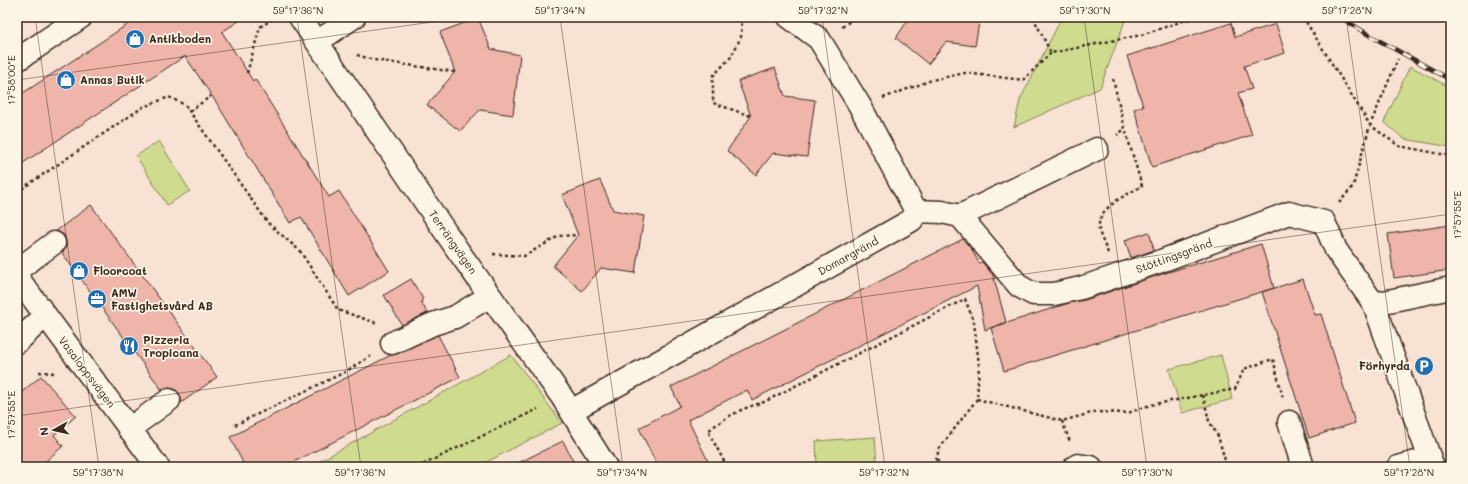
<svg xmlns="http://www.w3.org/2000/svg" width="1468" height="484" viewBox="0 0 1468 484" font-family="Mali,sans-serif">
<rect width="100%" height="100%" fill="#f8e2d4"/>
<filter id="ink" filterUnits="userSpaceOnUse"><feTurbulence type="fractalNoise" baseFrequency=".025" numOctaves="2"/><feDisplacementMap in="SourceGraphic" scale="8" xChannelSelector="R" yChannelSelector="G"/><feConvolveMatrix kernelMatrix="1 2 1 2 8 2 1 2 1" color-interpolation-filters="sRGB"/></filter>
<g filter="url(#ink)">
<path fill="#cfdc8f" stroke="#858356" d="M 1055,17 L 1128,17 L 1126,18 L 1100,88 L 1014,127 L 1020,100 L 1059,23 Z
M 1410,66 L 1451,88 L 1451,147 L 1404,139 L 1384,122 Z
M 159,141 L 190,191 L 167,205 L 136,156 Z
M 511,355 L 562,423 L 477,467 L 309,467 Z
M 1221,355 L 1232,399 L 1182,413 L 1169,369 Z
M 875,437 L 877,467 L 817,467 L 816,441 Z"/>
<path fill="#efb5ab" stroke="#3b2a1e" d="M 139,17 L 245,17 L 222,32 L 253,81 L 255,79 L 329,197 L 339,191 L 389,271 L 349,296 L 301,217 L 290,223 L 216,102 L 185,56 L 17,167 L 17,97 Z
M 910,17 L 980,17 L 975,46 L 946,42 L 928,64 L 896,38 Z
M 478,18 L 491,49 L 520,55 L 513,115 L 480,110 L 460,131 L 427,105 L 455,72 L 440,32 Z
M 1231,23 L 1235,37 L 1276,24 L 1285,53 L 1244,66 L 1252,89 L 1238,93 L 1252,135 L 1152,167 L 1134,109 L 1143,106 L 1127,56 Z
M 775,68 L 785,96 L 815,100 L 807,157 L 773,153 L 756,175 L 727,151 L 751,116 L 738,81 Z
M 600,180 L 613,210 L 644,216 L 635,273 L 601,268 L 582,291 L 553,266 L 578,235 L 562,195 Z
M 91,205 L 217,377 L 181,403 L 181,398 L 179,393 L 174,389 L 168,388 L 162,390 L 62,253 L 66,248 L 66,241 L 64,235 L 59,232 L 56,231 Z
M 1451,225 L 1451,270 L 1394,278 L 1388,234 Z
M 1149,232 L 1154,250 L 1131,258 L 1125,240 Z
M 963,239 L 972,250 L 979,263 L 982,262 L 993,275 L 1006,322 L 985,330 L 977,286 L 752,400 L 747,390 L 688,420 L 711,467 L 658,467 L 639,428 L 680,406 L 671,387 Z
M 1261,244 L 1274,288 L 1004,371 L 991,328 L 1069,303 L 1085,300 L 1162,274 Z
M 411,279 L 423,299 L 421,301 L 427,313 L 402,325 L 384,295 Z
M 1303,279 L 1315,315 L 1321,314 L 1355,423 L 1309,438 L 1262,292 Z
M 438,335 L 460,377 L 284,467 L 245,467 L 230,437 L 391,355 L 397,354 Z
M 41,376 L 76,416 L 54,435 L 63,446 L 39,467 L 17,467 L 17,396 Z
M 563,441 L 576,467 L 510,467 Z"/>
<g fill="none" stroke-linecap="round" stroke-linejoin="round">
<g stroke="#3b2a1e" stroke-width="25">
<path id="minor" d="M 300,17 L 459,252 L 562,397 L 606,467
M 317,42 L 354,17
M 17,60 L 81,17
M 916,211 L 942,212 L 960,216 L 1097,149
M 960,216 L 1019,286 L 1033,294 L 1054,294 L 1081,288 L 1161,261 L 1289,213 L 1324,222 L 1336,250 L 1374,304 L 1433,467
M 17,270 L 54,243
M 17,277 L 158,467
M 1374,304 L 1451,288
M 17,342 L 45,316
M 392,343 L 433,324 L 455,317 L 490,296
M 571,411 L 912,220 L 916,211 L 860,106 L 819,39 L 789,17
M 1289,422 L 1303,467
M 129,429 L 169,400
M 1075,467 L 1078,465 L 1091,467
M 1398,467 L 1430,458"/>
</g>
<path stroke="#3b2a1e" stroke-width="2.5" stroke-dasharray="3 3" stroke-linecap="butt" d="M 742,17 L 741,37 L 731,57 L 713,76 L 713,103 L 751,116
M 1033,17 L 1051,53 L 1141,35 L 1195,17
M 1303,17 L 1370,125 L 1399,146 L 1451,156
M 842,27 L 856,17
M 357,55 L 374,60 L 455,72
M 247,73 L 260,27 L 276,17
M 1113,79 L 1125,129 L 1117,135
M 883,98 L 932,80 L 965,73 L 1023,80 L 1051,53
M 190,111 L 211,96
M 17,192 L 143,107 L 169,97 L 185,105 L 268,223 L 300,251 L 338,310 L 374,322 L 376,325
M 1339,203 L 1353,186 L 1370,125 L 1398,59
M 1108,253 C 1105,246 1101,238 1099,230 C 1096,207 1127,195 1142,186 L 1125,129
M 493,254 L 524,256 L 559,236 L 578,235
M 39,372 L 56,373
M 1203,395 L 1209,421 L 1218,436 L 1227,467
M 977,399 L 1062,421 L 1095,412 L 1128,413 L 1150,405 L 1235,389 L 1244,369 L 1273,359 L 1283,398
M 1062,421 L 1070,442
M 235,425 L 345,372 L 371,356
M 937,459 L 942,467
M 418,467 L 538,409
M 727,467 L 708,431 C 727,416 740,409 764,402 L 965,299 L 974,322 L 979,365 L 977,399 L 939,449 L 934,467"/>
<use href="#minor" stroke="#fcf5e5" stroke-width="22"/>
<g stroke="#3b2a1e" stroke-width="4.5">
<path id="rail" d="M 1340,17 L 1369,35 L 1451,80
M 1450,17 L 1451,18"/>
</g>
<use href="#rail" stroke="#fcf5e5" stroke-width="3" stroke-dasharray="9" stroke-linecap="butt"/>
</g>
</g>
<path fill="none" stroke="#3b2a1e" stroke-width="1" stroke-opacity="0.45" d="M 35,17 L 99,467M 297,17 L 361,467M 560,17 L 623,467M 822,17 L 885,467M 1084,17 L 1147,467M 1346,17 L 1410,467M 17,80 L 468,17M 17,416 L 1451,214"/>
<defs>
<g id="shop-disc" transform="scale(1)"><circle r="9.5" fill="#1f6fb2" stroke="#fcf5e5"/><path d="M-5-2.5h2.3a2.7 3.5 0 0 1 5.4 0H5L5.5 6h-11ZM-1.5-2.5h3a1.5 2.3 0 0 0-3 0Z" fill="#fff"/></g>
<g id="office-disc" transform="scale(1)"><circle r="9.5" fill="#1f6fb2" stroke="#fcf5e5"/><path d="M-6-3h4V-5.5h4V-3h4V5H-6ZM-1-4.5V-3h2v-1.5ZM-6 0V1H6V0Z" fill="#fff"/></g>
<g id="restaurant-disc" transform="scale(1)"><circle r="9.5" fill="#1f6fb2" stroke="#fcf5e5"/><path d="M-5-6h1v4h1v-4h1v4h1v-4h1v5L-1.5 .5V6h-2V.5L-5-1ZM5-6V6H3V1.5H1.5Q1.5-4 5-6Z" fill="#fff"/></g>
<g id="parking-disc" transform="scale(1)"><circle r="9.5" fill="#1f6fb2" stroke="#fcf5e5"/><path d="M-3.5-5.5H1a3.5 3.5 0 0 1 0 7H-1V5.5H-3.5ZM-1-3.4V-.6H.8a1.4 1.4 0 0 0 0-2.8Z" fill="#fff"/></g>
</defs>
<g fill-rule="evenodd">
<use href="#shop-disc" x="135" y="39"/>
<use href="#shop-disc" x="66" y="80"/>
<use href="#shop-disc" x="79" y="271"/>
<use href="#office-disc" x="97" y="299"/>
<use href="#restaurant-disc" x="129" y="346"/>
<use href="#parking-disc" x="1424" y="366"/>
</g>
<g text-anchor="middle" stroke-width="3.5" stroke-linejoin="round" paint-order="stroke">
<g font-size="11" font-weight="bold" fill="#3b2a1e" stroke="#fcf5e5" text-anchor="start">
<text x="149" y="43">Antikboden</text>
<text x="80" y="84">Annas Butik</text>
<text x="93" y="275">Floorcoat</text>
<text x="111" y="297">AMW<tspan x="111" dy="13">Fastighetsvård AB</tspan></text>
<text x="143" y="344">Pizzeria<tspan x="143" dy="13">Tropicana</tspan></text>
<text x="1410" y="370" text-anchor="end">Förhyrda</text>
</g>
<g font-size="11" fill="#3b2a1e" stroke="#fcf5e5">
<text transform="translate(453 242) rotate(55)" y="4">Terrängvägen</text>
<text transform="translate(848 256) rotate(-29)" y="4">Domargränd</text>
<text transform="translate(1174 256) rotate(-20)" y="4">Stöttingsgränd</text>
<text transform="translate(87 372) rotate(53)" y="4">Vasaloppsvägen</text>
</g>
</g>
<rect width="1468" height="484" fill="none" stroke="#fcf5e5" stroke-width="44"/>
<g transform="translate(54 430) rotate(262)" stroke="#fcf5e5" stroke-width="3" paint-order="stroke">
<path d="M0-3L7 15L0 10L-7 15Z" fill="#3b2a1e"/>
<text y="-6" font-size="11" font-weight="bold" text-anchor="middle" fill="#3b2a1e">N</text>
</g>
<rect x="22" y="22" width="1424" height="440" fill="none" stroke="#3b2a1e" stroke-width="1.5"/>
<g font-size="10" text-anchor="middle" fill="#3b2a1e">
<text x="298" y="14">59°17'36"N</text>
<text x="560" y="14">59°17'34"N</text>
<text x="823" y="14">59°17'32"N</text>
<text x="1085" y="14">59°17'30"N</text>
<text x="1347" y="14">59°17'28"N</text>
<text transform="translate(11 80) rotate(-90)" y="4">17°58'00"E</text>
<text transform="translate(1457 215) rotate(-90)" y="4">17°57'55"E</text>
<text transform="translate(11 415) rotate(-90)" y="4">17°57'55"E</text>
<text x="98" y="476">59°17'38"N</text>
<text x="360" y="476">59°17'36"N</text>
<text x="622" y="476">59°17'34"N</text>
<text x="884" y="476">59°17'32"N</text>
<text x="1147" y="476">59°17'30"N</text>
<text x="1409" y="476">59°17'28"N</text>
</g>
</svg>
